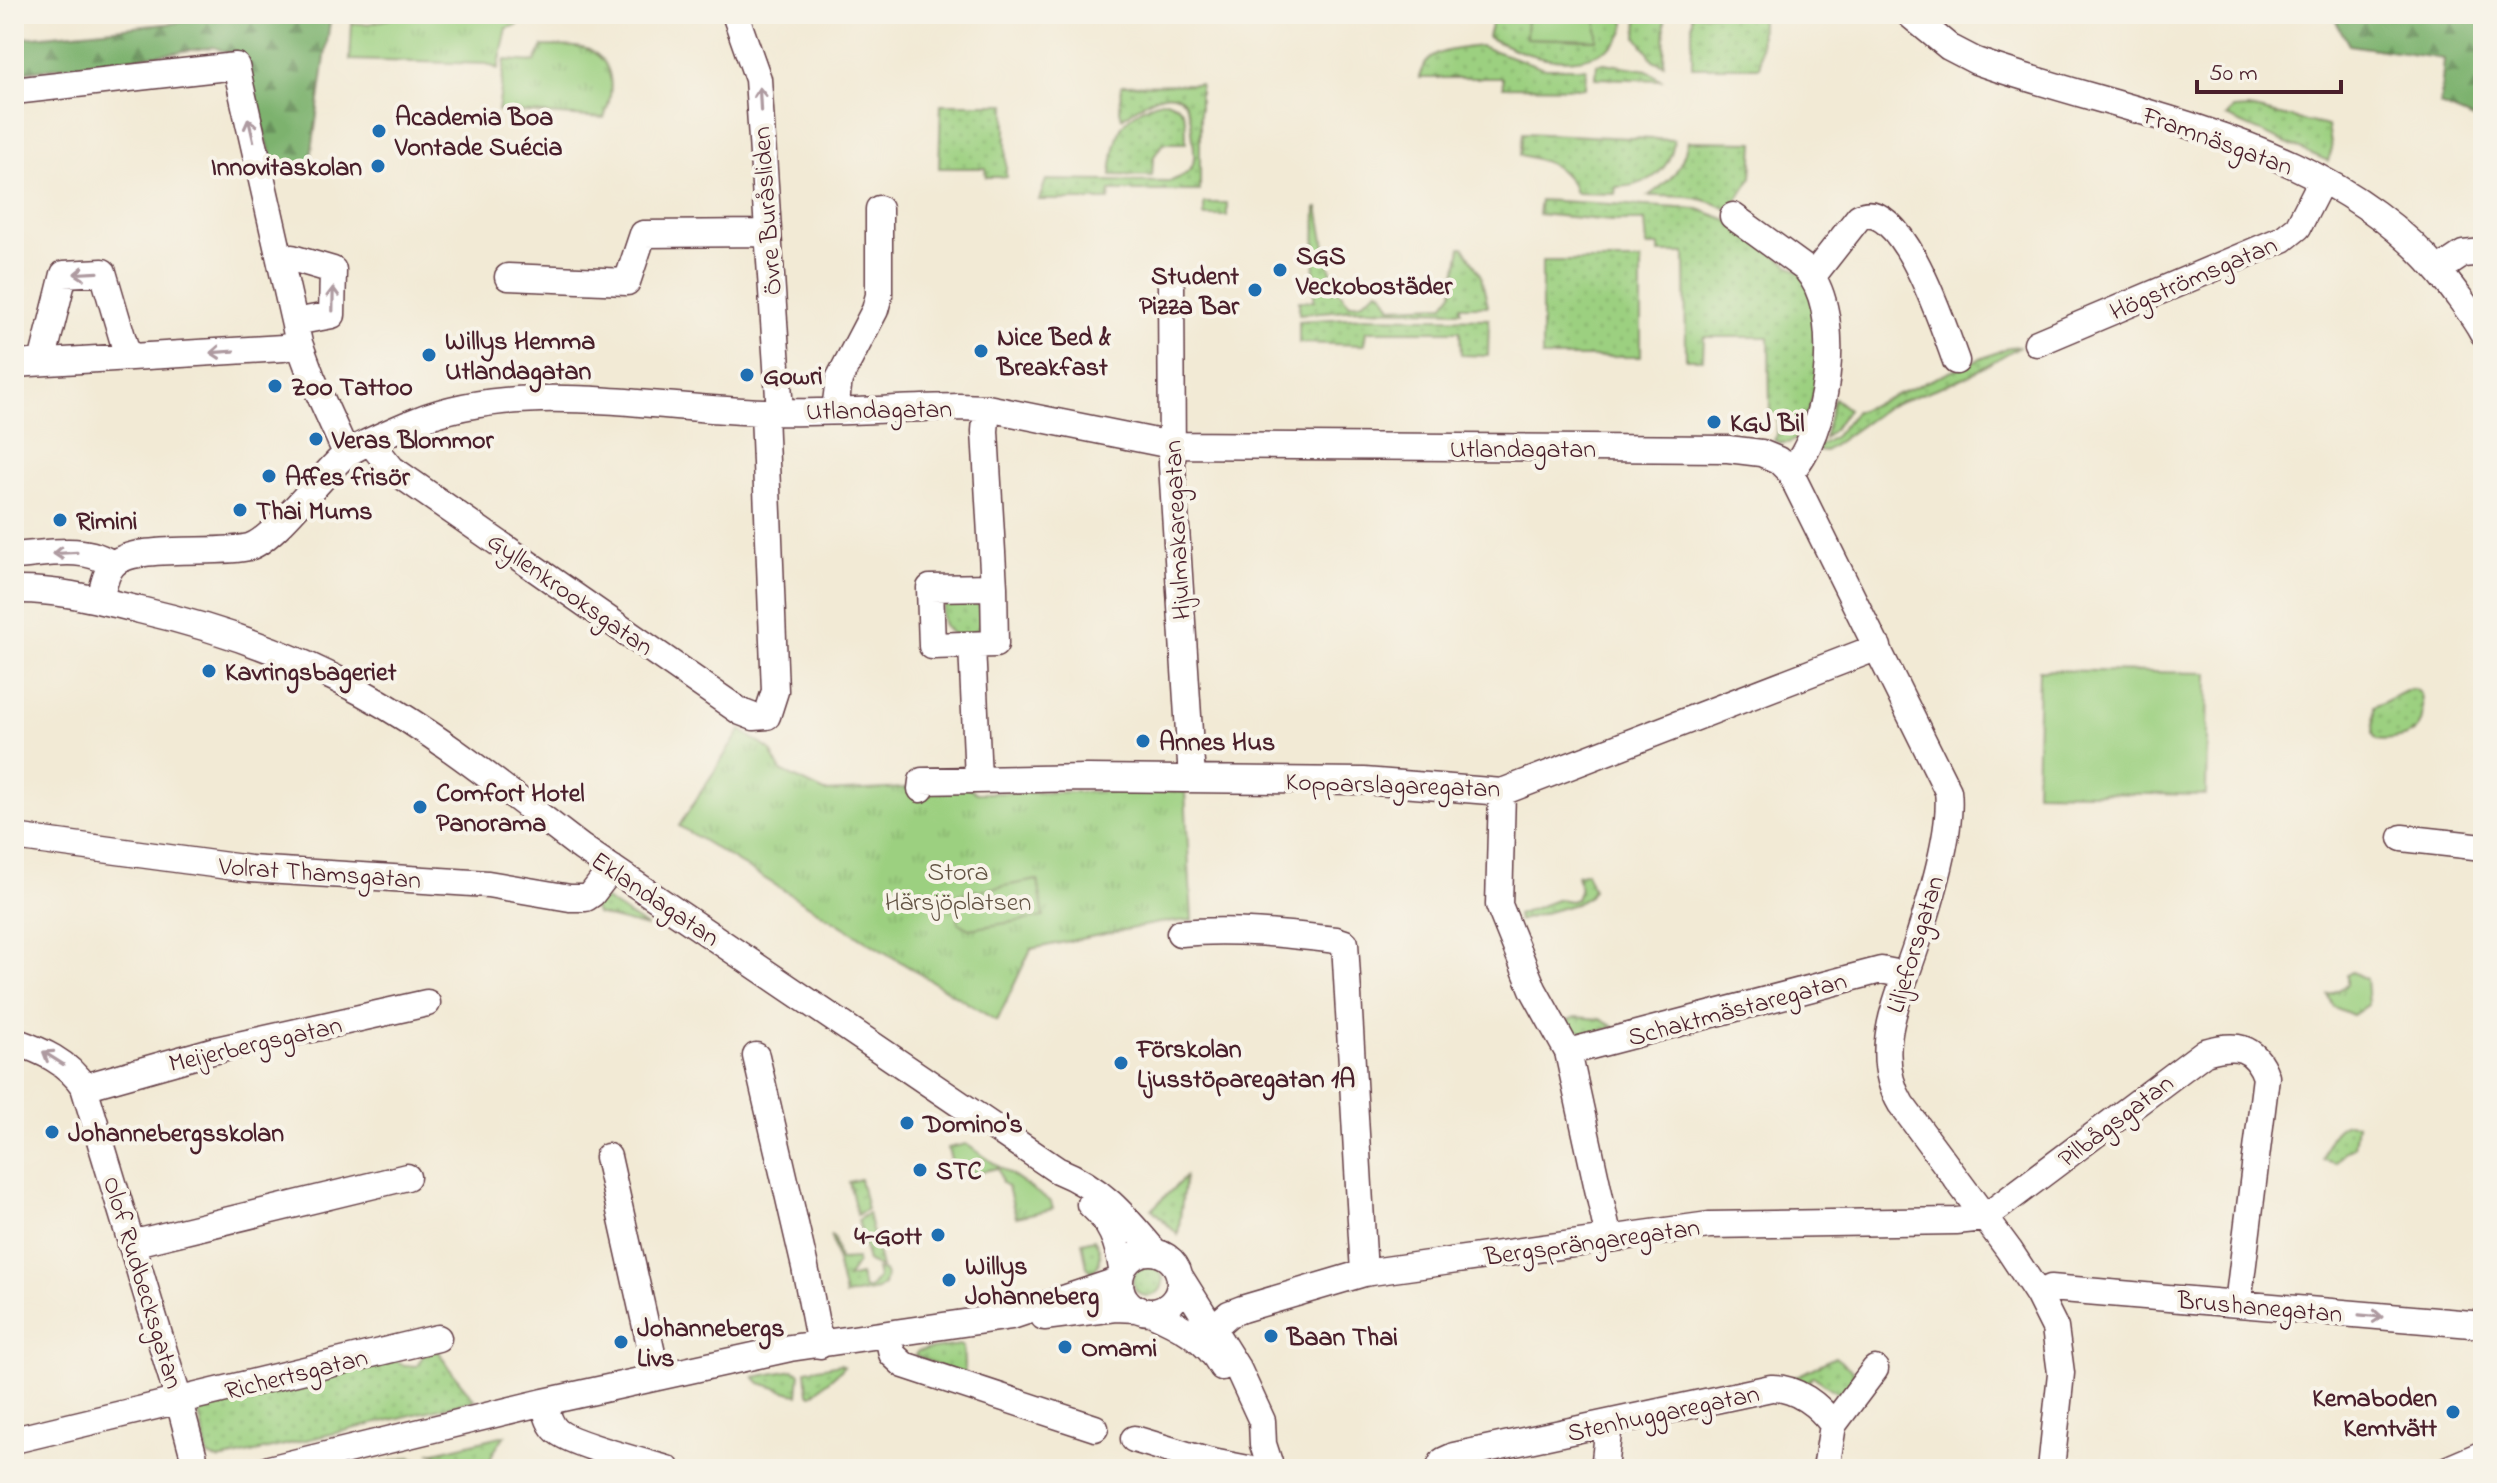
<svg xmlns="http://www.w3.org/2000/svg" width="2497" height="1483" viewBox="0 0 2497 1483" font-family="'Indie Flower',sans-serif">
<defs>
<pattern id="grass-dots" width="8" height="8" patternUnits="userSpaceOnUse" patternTransform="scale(2)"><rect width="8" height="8" fill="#9cd080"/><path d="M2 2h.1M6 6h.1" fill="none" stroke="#88b26f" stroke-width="1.8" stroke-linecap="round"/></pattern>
<pattern id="forest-firs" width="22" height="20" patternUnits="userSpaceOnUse" patternTransform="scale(2)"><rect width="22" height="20" fill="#7db26e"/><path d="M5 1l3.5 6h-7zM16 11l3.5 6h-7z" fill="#68905b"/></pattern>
<pattern id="park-tufts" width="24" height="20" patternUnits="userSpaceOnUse" patternTransform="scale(2)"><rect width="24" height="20" fill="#9cd080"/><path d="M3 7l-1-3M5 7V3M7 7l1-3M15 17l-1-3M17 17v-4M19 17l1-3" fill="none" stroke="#88b26f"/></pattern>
</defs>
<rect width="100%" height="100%" fill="#f7f3e8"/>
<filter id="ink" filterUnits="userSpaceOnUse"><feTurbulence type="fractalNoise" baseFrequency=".0125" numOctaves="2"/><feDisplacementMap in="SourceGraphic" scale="16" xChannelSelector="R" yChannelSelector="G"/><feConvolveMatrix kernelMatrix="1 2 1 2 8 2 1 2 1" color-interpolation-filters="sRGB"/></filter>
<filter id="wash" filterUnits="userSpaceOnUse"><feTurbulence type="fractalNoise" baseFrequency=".006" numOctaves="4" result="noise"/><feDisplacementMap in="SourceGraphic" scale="32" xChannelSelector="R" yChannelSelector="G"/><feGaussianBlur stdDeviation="1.8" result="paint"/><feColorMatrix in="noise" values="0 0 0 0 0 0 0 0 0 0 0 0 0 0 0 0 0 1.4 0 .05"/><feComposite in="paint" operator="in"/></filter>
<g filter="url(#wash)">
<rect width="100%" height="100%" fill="#f2ead5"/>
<path fill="url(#grass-dots)" stroke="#737856" stroke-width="2" d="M 1494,14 L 1527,14 L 1527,38 L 1596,40 L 1597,14 L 1623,14 C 1628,27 1623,38 1612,46 C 1573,72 1526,57 1488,37 Z
M 1638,14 L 1665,14 L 1664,65 L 1653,60 L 1637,37 Z
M 1692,14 L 1761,14 L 1760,67 L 1692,67 Z
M 1480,46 L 1545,68 L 1586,68 L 1585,88 L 1503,87 L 1502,78 L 1419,78 C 1426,48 1454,50 1480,46 Z
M 1604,63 L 1647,70 L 1661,80 L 1596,78 L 1597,64 Z
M 1200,84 L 1200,191 L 1110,191 L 1109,200 L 1039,200 L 1046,180 L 1168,182 C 1179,178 1189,175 1193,164 C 1196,154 1193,141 1192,131 C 1188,74 1154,95 1122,118 L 1120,110 L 1122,85 Z
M 1166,100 C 1190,109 1185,120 1186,143 L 1163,143 L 1153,158 L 1152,176 L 1111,175 C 1112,163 1116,135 1123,125 C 1131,113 1152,102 1166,100 Z
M 941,104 L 1006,104 L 1006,177 L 986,177 L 985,168 L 939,168 Z
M 2249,108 L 2328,126 L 2332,149 L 2328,161 L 2226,117 L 2233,109 Z
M 1523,133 L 1674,140 C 1670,173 1647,186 1616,187 L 1615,194 L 1575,193 C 1568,167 1544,160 1520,155 Z
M 1688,141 L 1754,142 L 1752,177 L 1730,211 C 1704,195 1678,196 1648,196 C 1673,179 1681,170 1688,141 Z
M 1540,200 L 1698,209 L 1725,219 L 1809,279 L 1822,362 L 1802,434 C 1792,443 1786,446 1774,440 L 1777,435 L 1778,417 L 1770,416 L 1769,337 L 1704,337 L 1703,359 L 1686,359 L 1685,253 L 1659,253 L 1659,246 L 1647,246 L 1645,221 L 1612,221 L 1538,214 Z
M 1204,203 L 1227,203 L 1227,216 L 1204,216 Z
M 1316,208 L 1318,208 C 1325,239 1326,282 1350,304 L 1360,303 L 1378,290 L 1383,292 L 1391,307 L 1443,305 L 1453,292 L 1461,247 L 1464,247 L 1481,276 L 1488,306 L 1461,306 L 1461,311 L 1357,309 L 1299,314 L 1299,301 L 1314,301 Z
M 1542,261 L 1641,261 L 1641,357 L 1542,357 Z
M 1366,317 L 1489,319 L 1488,356 L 1461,355 L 1460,331 L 1366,331 L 1364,345 L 1299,343 L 1299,321 Z
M 2020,346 L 1968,376 L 1887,407 L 1824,452 L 1818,451 L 1819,446 L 1835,436 L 1855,412 L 2009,347 Z
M 1834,398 L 1848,409 L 1833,430 L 1824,438 Z
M942 616a20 20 0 1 1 40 0a20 20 0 1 1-40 0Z
M 2410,689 L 2415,689 L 2421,694 C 2424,714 2425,731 2403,737 C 2393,739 2386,741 2376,739 L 2373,734 L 2374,707 Z
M 1586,872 L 1593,890 L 1589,896 L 1575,904 L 1518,921 L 1517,915 L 1559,899 L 1570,901 L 1576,899 L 1580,888 L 1577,875 Z
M 603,898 L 647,927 L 596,914 L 593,905 Z
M 1575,1017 L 1600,1019 L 1614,1027 L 1577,1037 L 1571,1034 L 1564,1022 Z
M 2346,1123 L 2357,1124 L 2354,1147 L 2345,1151 L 2336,1163 L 2323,1160 C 2327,1144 2329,1131 2346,1123 Z
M 1185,1177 L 1178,1235 L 1152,1209 Z
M 860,1179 L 867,1209 L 857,1215 L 849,1182 Z
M 868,1213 L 881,1268 L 868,1262 L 858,1220 Z
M 831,1236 L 834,1238 L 839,1260 L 857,1259 L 857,1263 L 847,1278 L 860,1275 L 864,1289 L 869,1289 L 878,1278 L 876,1269 L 884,1271 L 886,1276 L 884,1285 L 877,1290 L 845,1296 Z
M 1094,1239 C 1102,1251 1103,1263 1092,1272 L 1087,1267 L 1082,1242 Z
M1133 1281a15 15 0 1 1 30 0a15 15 0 1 1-30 0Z
M 960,1345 L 963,1347 L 965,1378 L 915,1355 L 918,1351 Z
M 438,1350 L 448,1367 L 475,1400 L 234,1457 L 218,1460 L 208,1456 L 198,1409 L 396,1360 L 404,1365 L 417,1366 L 426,1351 Z
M 1835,1357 L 1861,1377 L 1833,1403 L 1839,1394 L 1813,1376 L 1806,1385 L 1793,1378 Z
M 841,1364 L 844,1366 L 842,1369 L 812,1395 L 808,1394 L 806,1370 Z
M 793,1370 L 800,1373 L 798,1395 L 760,1383 L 754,1377 Z
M 505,1435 L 493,1453 L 487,1469 L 477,1469 L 431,1453 Z
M 410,1457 L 452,1469 L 361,1469 Z"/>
<path fill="url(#forest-firs)" stroke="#64684c" stroke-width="2" d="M 215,14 L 331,14 L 310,165 L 275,168 L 242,59 L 214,47 L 14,73 L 14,39 L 175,23 Z
M 2332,14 L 2392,18 L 2396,14 L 2483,14 L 2483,123 L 2440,105 L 2444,59 L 2349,45 Z"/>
<path fill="url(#park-tufts)" stroke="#737856" stroke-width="2" d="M 409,14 L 521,14 L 518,25 L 507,28 L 498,69 L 487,64 L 350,60 L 352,23 L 367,24 Z
M 543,46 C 557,47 577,45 589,50 C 617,63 613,95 604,118 L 498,111 L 505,60 L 535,62 Z
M 741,730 L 771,751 L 781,771 L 825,792 L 964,785 L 977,793 L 1185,791 L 1192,920 L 1159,923 L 1031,949 L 997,1021 L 679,826 Z
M 2352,972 L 2366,979 L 2368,1005 L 2353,1015 L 2334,1007 L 2328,995 L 2347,985 L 2347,975 Z
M 966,1144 L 1051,1202 L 1053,1209 L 1016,1217 L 1008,1187 L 1002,1183 L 998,1168 L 955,1177 L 948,1148 Z"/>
<path fill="#9cd080" stroke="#737856" stroke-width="2" d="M 1527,14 L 1597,14 L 1597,40 L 1526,38 Z
M 2039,670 L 2208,673 L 2206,795 L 2036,792 Z
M 1038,880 L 1044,917 L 969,929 L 958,922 L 954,895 Z"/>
</g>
<g filter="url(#ink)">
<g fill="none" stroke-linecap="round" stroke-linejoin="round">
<g stroke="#633d44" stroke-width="29">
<path id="minor" d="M 735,14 L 758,79 L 780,412
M 1909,14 L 1949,47 L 1976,61 C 2139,119 2340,139 2452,288 C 2463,303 2475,317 2483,333
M 14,91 L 236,66 L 299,343 L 312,378 L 346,453
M 1733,216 L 1806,269 L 1812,277
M 281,260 L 292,258 L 333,270 L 332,315 L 295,322
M 2439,270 L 2463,254 L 2483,252
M 508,277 L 627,282 L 643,234 L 767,233
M 1171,280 L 1172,465 L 1192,779
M 2037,343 L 2283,239 L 2298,227 L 2322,180
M 42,362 L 64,274 L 103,272 L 128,357
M 14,364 L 283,348 L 299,343
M 987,408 L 985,431 L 994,587
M 835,410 L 839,379 L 875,310 L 879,295 L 879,209
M 371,443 L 392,469 L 741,712 L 754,717 L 767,716 L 775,691 L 764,412
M 1790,472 C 1828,434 1842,322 1812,277 L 1859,217 C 1902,195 1945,332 1956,361
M 14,556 C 46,554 86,544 113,565
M 994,587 L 995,644 L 932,646 L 930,588 Z
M 14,590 C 58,589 98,600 140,610 C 218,628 293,654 363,693 C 441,736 511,794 582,848 L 1057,1170 C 1102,1188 1124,1215 1155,1252
M 100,599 C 103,589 105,573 113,565 C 133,543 219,555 249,547 C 274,540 322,474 345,455 C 355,447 401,427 416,421 C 521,379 654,409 764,412 C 829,414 894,408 958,407 L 987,408 L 1171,445 L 1728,449 L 1761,453 L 1778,460 L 1790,472 L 1948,791 C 1953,830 1930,902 1918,940 C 1901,994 1869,1050 1901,1104 L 2009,1250 L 2038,1294 L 2055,1328 L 2061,1373 L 2051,1469
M 972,645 L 978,779
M 921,789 L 922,781 L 1087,778 L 1364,781 L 1502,792 L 1878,647
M 1502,792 L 1499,905 L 1533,989 L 1568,1052 L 1609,1239
M 14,837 L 250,869 L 488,884 L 570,898 L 586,898 L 592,894 L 612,868
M 2402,838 L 2483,847
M 1180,933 C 1232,928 1284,934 1336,940 L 1345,943 L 1364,1273
M 14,1041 C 42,1051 67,1061 84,1087 L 179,1401 L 197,1469
M 1568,1052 L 1881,970 L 1906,975
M 756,1056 L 805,1267 L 820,1345
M 84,1087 L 212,1051 L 427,1003
M 608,1157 L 657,1376
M 1090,1204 C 1111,1223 1118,1242 1122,1269
M 1984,1218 L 2205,1052 C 2235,1043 2255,1045 2266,1077 L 2238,1304
M 131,1244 L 407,1177
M1120 1282a30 30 0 1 1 60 0a30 30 0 1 1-60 0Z
M 1180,1277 L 1239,1371 L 1262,1421 L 1263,1444 L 1271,1469
M 2038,1294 L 2051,1288 L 2483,1325
M 1150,1312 C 1178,1324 1207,1339 1222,1367
M 1044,1317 L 1115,1308 L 1137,1309
M 1213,1328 L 1229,1314 L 1242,1309 L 1364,1273 L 1709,1225 L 1956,1221 L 1984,1218
M 888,1336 L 892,1354 L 904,1365 L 1095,1428
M 544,1402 C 547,1412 548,1423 557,1431 C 571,1444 644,1462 667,1469
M 1134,1439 L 1207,1461 L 1248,1469
M 14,1440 L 438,1338
M 269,1469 L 544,1402 L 790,1348 L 1012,1316 L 1120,1280
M 1439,1469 L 1443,1461 L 1454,1456 L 1771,1388 C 1796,1387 1820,1406 1833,1425
M 1604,1469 L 1609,1424
M 1826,1469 L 1833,1425 L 1875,1369
M 2448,1469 L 2483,1454"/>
</g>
<use href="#minor" stroke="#fff" stroke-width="26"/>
</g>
<defs><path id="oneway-shaft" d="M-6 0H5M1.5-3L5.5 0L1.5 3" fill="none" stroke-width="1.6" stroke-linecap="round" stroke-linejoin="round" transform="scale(2)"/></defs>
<g stroke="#ae9aa0">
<use href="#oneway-shaft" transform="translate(760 99) rotate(-93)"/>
<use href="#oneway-shaft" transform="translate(251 130) rotate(-103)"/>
<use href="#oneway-shaft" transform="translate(86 273) rotate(177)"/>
<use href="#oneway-shaft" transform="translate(333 299) rotate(-89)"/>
<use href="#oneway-shaft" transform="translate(222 352) rotate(176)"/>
<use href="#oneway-shaft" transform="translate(65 553) rotate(177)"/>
<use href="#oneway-shaft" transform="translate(53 1058) rotate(-148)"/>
<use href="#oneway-shaft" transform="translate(2371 1316) rotate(5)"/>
</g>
</g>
<g fill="#1f6fb2" stroke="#f7f3e8" stroke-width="3">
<circle cx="379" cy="131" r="8"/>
<circle cx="378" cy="166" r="8"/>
<circle cx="1280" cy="270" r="8"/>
<circle cx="1255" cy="290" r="8"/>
<circle cx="981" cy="351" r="8"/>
<circle cx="429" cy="355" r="8"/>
<circle cx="747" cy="375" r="8"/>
<circle cx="275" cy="386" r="8"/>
<circle cx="1714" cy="422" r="8"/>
<circle cx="316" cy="439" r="8"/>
<circle cx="269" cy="476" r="8"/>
<circle cx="240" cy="510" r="8"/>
<circle cx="60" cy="520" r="8"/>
<circle cx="209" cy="671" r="8"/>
<circle cx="1143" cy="741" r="8"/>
<circle cx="420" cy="807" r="8"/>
<circle cx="1121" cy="1063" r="8"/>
<circle cx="907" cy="1123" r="8"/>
<circle cx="52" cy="1132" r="8"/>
<circle cx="920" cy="1170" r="8"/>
<circle cx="938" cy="1235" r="8"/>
<circle cx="949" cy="1280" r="8"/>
<circle cx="1271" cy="1336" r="8"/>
<circle cx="621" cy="1342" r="8"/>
<circle cx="1065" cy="1347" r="8"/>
<circle cx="2453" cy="1412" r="8"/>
</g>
<g text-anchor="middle" stroke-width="8" stroke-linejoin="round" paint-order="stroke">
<g font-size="26" font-weight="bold" fill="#4a1f2b" stroke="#f7f3e8" text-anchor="start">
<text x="395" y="125">Academia Boa<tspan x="395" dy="30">Vontade Suécia</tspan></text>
<text x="362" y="175" text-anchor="end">Innovitaskolan</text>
<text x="1296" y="264">SGS<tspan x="1296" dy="30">Veckobostäder</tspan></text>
<text x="1239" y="284" text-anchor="end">Student<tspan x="1239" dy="30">Pizza Bar</tspan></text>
<text x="997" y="345">Nice Bed &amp;<tspan x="997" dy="30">Breakfast</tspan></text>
<text x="445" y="349">Willys Hemma<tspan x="445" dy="30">Utlandagatan</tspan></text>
<text x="763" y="384">Gowri</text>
<text x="291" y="395">Zoo Tattoo</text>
<text x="1730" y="431">KGJ Bil</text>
<text x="332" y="448">Veras Blommor</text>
<text x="285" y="485">Affes frisör</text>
<text x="256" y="519">Thai Mums</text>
<text x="76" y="529">Rimini</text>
<text x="225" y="680">Kavringsbageriet</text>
<text x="1159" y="750">Annes Hus</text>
<text x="436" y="801">Comfort Hotel<tspan x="436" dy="30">Panorama</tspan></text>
<text x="1137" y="1057">Förskolan<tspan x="1137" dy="30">Ljusstöparegatan 1A</tspan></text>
<text x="923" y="1132">Domino's</text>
<text x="68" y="1141">Johannebergsskolan</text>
<text x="936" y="1179">STC</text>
<text x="922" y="1244" text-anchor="end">4-Gott</text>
<text x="965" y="1274">Willys<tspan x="965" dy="30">Johanneberg</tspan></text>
<text x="637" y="1336">Johannebergs<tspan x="637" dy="30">Livs</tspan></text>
<text x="1287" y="1345">Baan Thai</text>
<text x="1081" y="1356">Omami</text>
<text x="2437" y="1406" text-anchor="end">Kemaboden<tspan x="2437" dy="30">Kemtvätt</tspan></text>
</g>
<g font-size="26" fill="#4a1f2b" stroke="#f7f3e8">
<text transform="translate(2218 140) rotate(20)" y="9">Framnäsgatan</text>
<text transform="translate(766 211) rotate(-94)" y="9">Övre Buråsliden</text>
<text transform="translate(2193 277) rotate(-23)" y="9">Högströmsgatan</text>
<text transform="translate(879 409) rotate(-1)" y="9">Utlandagatan</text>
<text x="1523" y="457">Utlandagatan</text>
<text transform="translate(1176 530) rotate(-93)" y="9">Hjulmakaregatan</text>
<text transform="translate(571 593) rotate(35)" y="9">Gyllenkrooksgatan</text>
<text transform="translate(1393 784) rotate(2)" y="9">Kopparslagaregatan</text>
<text transform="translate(320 872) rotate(4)" y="9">Volrat Thamsgatan</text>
<text transform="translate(656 898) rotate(34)" y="9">Eklandagatan</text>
<text transform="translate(1914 944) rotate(-73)" y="9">Liljeforsgatan</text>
<text transform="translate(1737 1008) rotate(-15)" y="9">Schaktmästaregatan</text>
<text transform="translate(255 1043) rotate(-13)" y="9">Meijerbergsgatan</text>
<text transform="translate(2115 1120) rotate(-37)" y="9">Pilbågsgatan</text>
<text transform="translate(1592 1241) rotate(-8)" y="9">Bergsprängaregatan</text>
<text transform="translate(144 1282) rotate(73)" y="9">Olof Rudbecksgatan</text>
<text transform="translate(2260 1306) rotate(5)" y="9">Brushanegatan</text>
<text transform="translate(296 1373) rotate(-14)" y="9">Richertsgatan</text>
<text transform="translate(1663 1412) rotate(-12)" y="9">Stenhuggaregatan</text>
</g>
<g font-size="26" fill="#635444" stroke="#f7f3e8">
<text x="958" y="880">Stora<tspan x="958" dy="30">Härsjöplatsen</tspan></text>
</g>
</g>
<rect width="2497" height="1483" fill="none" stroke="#f7f3e8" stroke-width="48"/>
<path d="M2197 80v12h144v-12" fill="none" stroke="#4a1f2b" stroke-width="4"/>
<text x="2209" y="80" font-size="24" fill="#4a1f2b" stroke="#f7f3e8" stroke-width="6" paint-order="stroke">50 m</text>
</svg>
